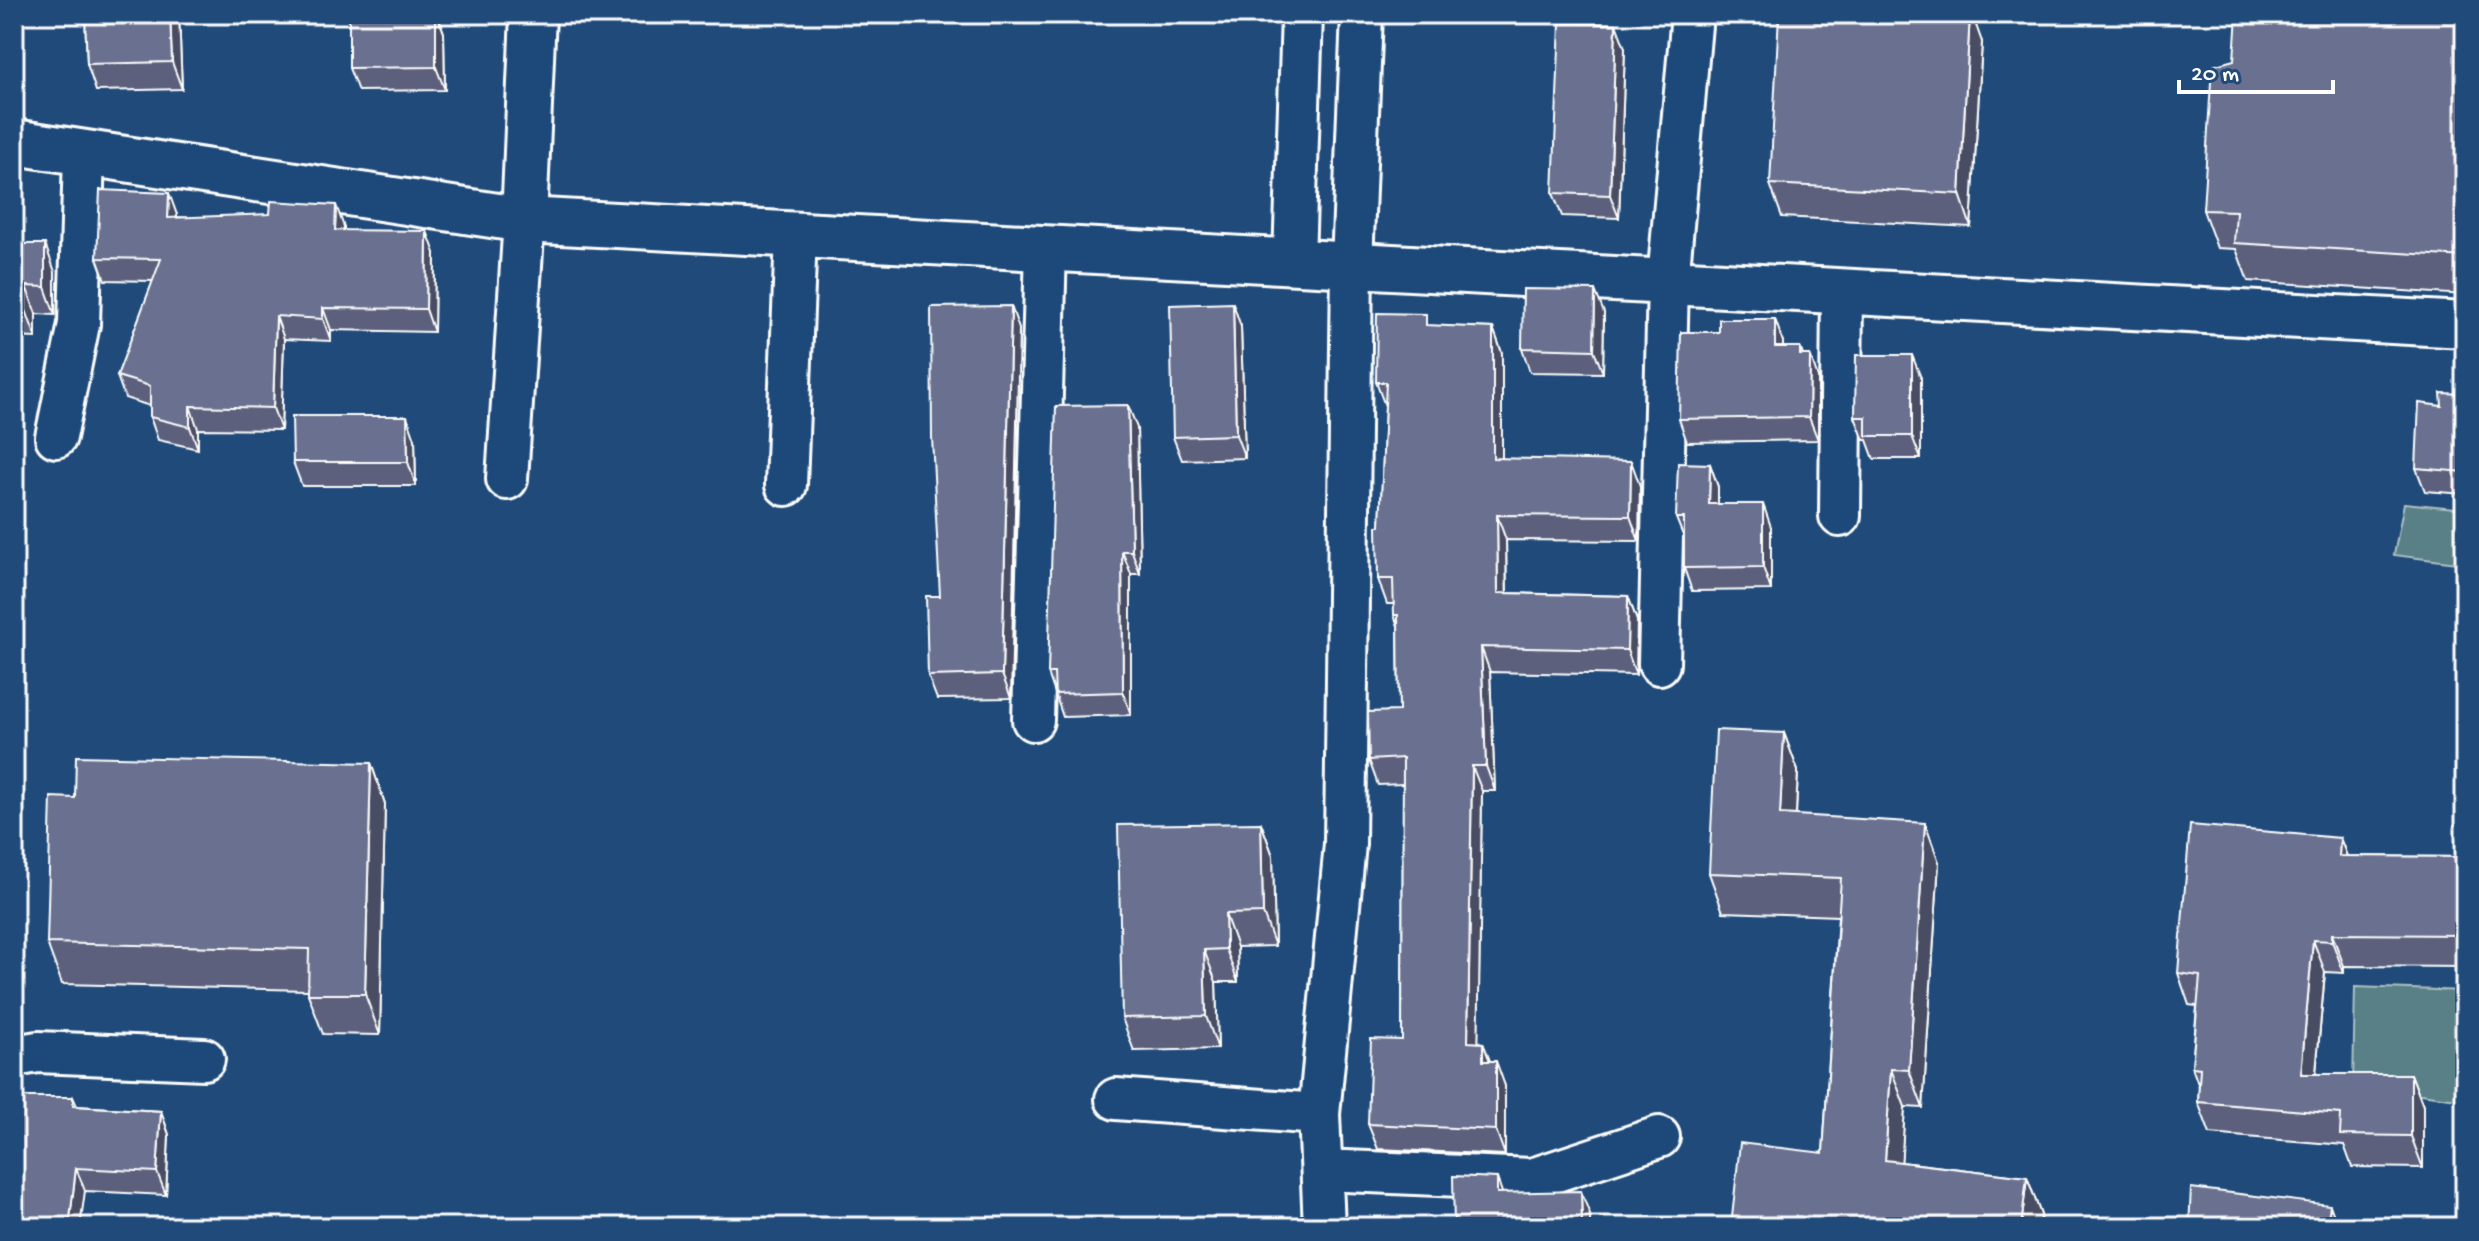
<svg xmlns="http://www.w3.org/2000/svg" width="2479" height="1241" viewBox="0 0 2479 1241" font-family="'Gochi Hand',sans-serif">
<rect width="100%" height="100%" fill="#1f4a7a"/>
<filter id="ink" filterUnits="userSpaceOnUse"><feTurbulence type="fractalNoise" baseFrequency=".0125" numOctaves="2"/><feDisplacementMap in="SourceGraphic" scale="16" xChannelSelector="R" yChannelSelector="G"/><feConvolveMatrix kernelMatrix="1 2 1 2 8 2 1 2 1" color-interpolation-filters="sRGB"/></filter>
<g filter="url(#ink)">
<path fill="#598086" stroke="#acc0c2" stroke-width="2" d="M 2404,503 L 2465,509 L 2465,564 L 2394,555 Z
M 2355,987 L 2465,991 L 2465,1100 L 2353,1085 Z"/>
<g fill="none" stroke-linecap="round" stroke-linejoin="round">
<g stroke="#fff" stroke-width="46">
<path id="street" d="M 1294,260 L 1302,14
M 56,437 L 79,324 L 84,153
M 507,479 L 524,220
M 786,485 L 796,235
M 1840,516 L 1842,291
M 1659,664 L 1668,281 L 1692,14
M 1033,720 L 1046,247
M 14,1056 L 38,1052 L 204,1059
M 1116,1099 L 1319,1114
M 1322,1170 L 1532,1179 L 1659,1137
M 1324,1227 L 1319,1114 L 1345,844 L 1352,264 L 1362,14"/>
</g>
<g stroke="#fff" stroke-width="50">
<path id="secondary" d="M 14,142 L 524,220 L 2465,325
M 524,220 L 533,14"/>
</g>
<use href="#street" stroke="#1f4a7a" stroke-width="40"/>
<use href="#secondary" stroke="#1f4a7a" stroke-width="44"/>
</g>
<path fill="#5b607b" stroke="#fff" stroke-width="2" d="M 85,14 L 179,14 L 182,89 L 96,91 L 87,64 Z
M 349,14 L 437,14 L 444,33 L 445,90 L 358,91 L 349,68 Z
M 2465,14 L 2465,295 L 2248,281 L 2236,249 L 2217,248 L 2203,210 L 2234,60 Z
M 1982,42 L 1971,227 L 1782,217 L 1770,184 Z
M 1625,48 L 1619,218 L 1562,216 L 1553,193 Z
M 177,215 L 177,217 L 344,227 L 344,230 L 435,253 L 434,332 L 331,330 L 331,341 L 284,339 L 281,430 L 198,429 L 198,449 L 158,440 L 150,417 L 150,406 L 125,398 L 117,376 L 153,281 L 105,280 L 97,258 Z
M 14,244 L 55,272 L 55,315 L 36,314 L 36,338 L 14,337 Z
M 1604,313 L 1603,373 L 1530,372 L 1522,348 Z
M 1430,326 L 1493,328 L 1502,353 L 1502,459 L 1640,486 L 1639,541 L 1506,540 L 1507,593 L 1628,596 L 1637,621 L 1636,675 L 1490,672 L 1495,791 L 1482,791 L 1478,1042 L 1483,1043 L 1490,1061 L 1505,1086 L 1505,1155 L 1378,1149 L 1368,1124 L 1402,1040 L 1403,784 L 1378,785 L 1369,760 L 1399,711 L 1398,626 L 1394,615 L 1394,604 L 1387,604 L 1378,579 L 1385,406 L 1376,382 Z
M 1241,327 L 1245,458 L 1182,460 L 1173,437 Z
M 1019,329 L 1011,698 L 937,699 L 928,676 L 940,596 Z
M 1783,342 L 1783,347 L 1800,347 L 1803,355 L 1818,378 L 1818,440 L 1687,442 L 1679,419 Z
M 1921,378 L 1921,459 L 1874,459 L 1867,440 L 1864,440 L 1855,417 Z
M 2465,394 L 2465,494 L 2425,491 L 2416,468 L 2442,406 Z
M 1137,428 L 1140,574 L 1131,574 L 1131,715 L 1063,717 L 1048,673 Z
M 415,439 L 416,486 L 302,486 L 293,462 Z
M 1710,464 L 1718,487 L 1718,504 L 1771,527 L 1771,590 L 1692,591 L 1684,568 L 1684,538 L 1676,518 Z
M 1784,733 L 1798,771 L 1796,815 L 1939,862 L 1923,1108 L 1905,1107 L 1901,1162 L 2027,1177 L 2041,1215 L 2040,1227 L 1731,1227 L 1823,1153 L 1838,916 L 1723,912 L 1709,873 Z
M 371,763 L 385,804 L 380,1035 L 323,1034 L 308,994 L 308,990 L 62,984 L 47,943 L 75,798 Z
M 1261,823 L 1273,856 L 1275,946 L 1237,947 L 1238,982 L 1216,982 L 1218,1049 L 1134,1051 L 1122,1018 Z
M 2340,838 L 2347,856 L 2465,857 L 2465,967 L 2344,966 L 2344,973 L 2325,972 L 2316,1074 L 2411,1074 L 2423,1106 L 2423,1168 L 2352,1167 L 2344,1145 L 2210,1134 L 2198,1102 L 2199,1087 L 2192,1067 L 2197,1006 L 2189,1005 L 2178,973 Z
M 73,1097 L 77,1106 L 161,1111 L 169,1135 L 166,1195 L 85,1191 L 14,1227 Z"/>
<path fill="#4a4e64" stroke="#fff" stroke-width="2" d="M 170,14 L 179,14 L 182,89 L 172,62 Z
M 436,14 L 437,14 L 444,33 L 445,90 L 436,67 Z
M 1970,14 L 1972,14 L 1982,42 L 1971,227 L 1960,194 Z
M 1616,24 L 1625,48 L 1619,218 L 1610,195 Z
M 169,193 L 177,215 L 177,240 L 168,218 Z
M 336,205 L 344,227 L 343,252 L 335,230 Z
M 427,231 L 435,253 L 434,332 L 426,309 Z
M 45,244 L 55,272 L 55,315 L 45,287 Z
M 26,286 L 36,314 L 36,338 L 26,310 Z
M 1595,290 L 1604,313 L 1603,373 L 1594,350 Z
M 1233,303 L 1241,327 L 1245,458 L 1236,435 Z
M 1011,306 L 1019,329 L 1011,698 L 1002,674 Z
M 323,308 L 331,330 L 331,341 L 323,319 Z
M 276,316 L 284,339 L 281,430 L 273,408 Z
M 1775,319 L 1783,342 L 1783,370 L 1775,347 Z
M 1493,328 L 1502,353 L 1502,483 L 1493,458 Z
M 1810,355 L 1818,378 L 1818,440 L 1809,417 Z
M 1912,355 L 1921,378 L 1921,459 L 1912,436 Z
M 1128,405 L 1137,428 L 1140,574 L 1132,551 Z
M 190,406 L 198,429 L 198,449 L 190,427 Z
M 407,416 L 415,439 L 416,486 L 408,462 Z
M 1631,461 L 1640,486 L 1639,541 L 1630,516 Z
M 1710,464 L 1718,487 L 1718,527 L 1709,504 Z
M 1763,504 L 1771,527 L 1771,590 L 1763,567 Z
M 1497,515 L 1506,540 L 1507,618 L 1498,593 Z
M 1122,551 L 1131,574 L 1131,715 L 1123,692 Z
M 1628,596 L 1637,621 L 1636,675 L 1627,650 Z
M 1481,647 L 1490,672 L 1495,791 L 1486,766 Z
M 1784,733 L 1798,771 L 1794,852 L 1780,814 Z
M 371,763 L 385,804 L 380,1035 L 365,994 Z
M 1472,766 L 1482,791 L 1478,1067 L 1468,1042 Z
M 1261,823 L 1273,856 L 1275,946 L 1263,913 Z
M 1925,823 L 1939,862 L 1923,1108 L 1909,1070 Z
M 2340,838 L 2352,870 L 2339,856 Z
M 1225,914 L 1237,947 L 1238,982 L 1226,949 Z
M 2332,934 L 2344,966 L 2344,973 L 2332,941 Z
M 2313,940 L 2325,972 L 2313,1106 L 2301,1074 Z
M 1204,950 L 1216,982 L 1218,1049 L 1206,1016 Z
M 1483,1043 L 1492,1067 L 1483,1061 Z
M 1496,1061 L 1505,1086 L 1505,1155 L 1496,1130 Z
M 1891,1069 L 1905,1107 L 1899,1199 L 1885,1160 Z
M 2411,1074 L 2423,1106 L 2423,1168 L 2411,1136 Z
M 161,1111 L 169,1135 L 166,1195 L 157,1172 Z
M 76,1168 L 85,1191 L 80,1227 L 69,1227 Z
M 2027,1177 L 2041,1215 L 2040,1227 L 2021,1227 Z
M 1497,1178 L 1505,1201 L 1497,1193 Z
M 1581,1191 L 1590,1215 L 1590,1227 L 1582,1227 Z
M 2330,1205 L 2338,1227 L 2327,1227 Z"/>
<path fill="#6a708f" stroke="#fff" stroke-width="2" d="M 85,14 L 170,14 L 172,62 L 87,64 Z
M 349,14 L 436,14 L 436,67 L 349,68 Z
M 1779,14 L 1970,14 L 1960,194 L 1770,184 Z
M 2237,14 L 2465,14 L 2465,257 L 2234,243 L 2236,211 L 2203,210 L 2212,66 L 2234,60 Z
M 1560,23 L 1616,24 L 1610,195 L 1553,193 Z
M 100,190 L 169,193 L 168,218 L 270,214 L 271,201 L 336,205 L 335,230 L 427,231 L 426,309 L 323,308 L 323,319 L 276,316 L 273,408 L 190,406 L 190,427 L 150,417 L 150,386 L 117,376 L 161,259 L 97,258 Z
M 14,244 L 45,244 L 45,287 L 26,286 L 26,310 L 14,310 Z
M 1523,289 L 1595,290 L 1594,350 L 1522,348 Z
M 1233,303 L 1236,435 L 1173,437 L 1170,305 Z
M 1011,306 L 1002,674 L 928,676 L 926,596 L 940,596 L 932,437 L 931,307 Z
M 1377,313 L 1426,314 L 1426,325 L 1493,328 L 1493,458 L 1631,461 L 1630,516 L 1497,515 L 1498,593 L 1628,596 L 1627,650 L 1481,647 L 1486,766 L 1472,766 L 1468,1042 L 1483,1043 L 1483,1061 L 1496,1061 L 1496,1130 L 1368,1124 L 1371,1039 L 1402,1040 L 1403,758 L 1369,760 L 1368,712 L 1399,711 L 1398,615 L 1394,615 L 1393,579 L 1378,579 L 1377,526 L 1380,526 L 1386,382 L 1376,382 Z
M 1719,319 L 1775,319 L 1775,347 L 1800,347 L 1800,355 L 1810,355 L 1809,417 L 1679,419 L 1681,332 L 1719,332 Z
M 1856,355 L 1912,355 L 1912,436 L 1866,436 L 1866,417 L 1855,417 Z
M 2441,393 L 2465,394 L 2465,472 L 2416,468 L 2419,403 L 2442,406 Z
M 1128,405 L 1132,551 L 1122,551 L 1123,692 L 1055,694 L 1054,673 L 1048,673 L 1056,406 Z
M 292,416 L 407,416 L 408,462 L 293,462 Z
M 1678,463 L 1710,464 L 1709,504 L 1763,504 L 1763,567 L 1684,568 L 1684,518 L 1676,518 Z
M 1716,730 L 1784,733 L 1780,814 L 1925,823 L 1909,1070 L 1891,1069 L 1885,1160 L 2027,1177 L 2021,1227 L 1731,1227 L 1740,1143 L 1823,1153 L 1841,878 L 1709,873 Z
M 76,756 L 371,763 L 365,994 L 308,994 L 309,949 L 47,943 L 51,797 L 75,798 Z
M 1261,823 L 1263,913 L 1225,914 L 1226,949 L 1204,950 L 1206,1016 L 1122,1018 L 1118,825 Z
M 2190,825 L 2340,838 L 2339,856 L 2465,857 L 2465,935 L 2332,934 L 2332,941 L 2313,940 L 2301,1074 L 2411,1074 L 2411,1136 L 2340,1135 L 2341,1114 L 2198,1102 L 2200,1068 L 2192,1067 L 2200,976 L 2178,973 Z
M 14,1097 L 73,1097 L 73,1106 L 161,1111 L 157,1172 L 76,1168 L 69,1227 L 14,1227 Z
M 1453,1176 L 1497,1178 L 1497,1193 L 1581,1191 L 1582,1227 L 1454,1227 Z
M 2191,1188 L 2330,1205 L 2327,1227 L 2189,1227 Z"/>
</g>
<rect width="2479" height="1241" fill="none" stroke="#1f4a7a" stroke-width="48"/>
<rect x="24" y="24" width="2431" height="1193" fill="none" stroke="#fff" stroke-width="3" filter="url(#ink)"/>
<path d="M2179 80v12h154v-12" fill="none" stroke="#ffffff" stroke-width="4"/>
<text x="2191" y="80" font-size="24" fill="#ffffff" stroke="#1f4a7a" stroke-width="6" paint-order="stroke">20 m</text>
</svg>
